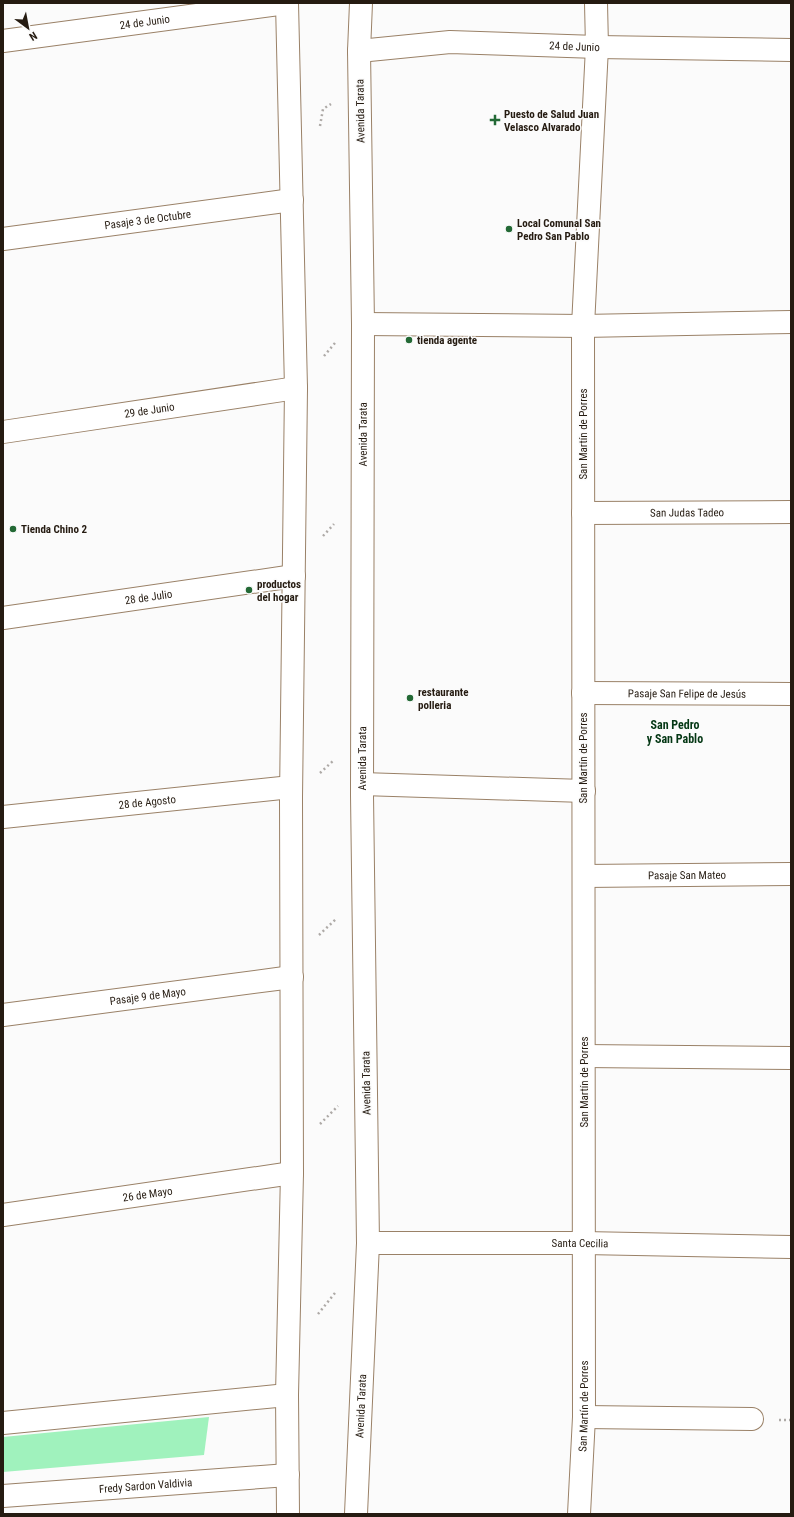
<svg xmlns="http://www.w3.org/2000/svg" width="794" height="1517" viewBox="0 0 794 1517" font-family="'Roboto Condensed',sans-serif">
<rect width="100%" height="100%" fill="#fbfbfb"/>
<path fill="#a0f2bd" d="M 209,1417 L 204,1455 L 3,1472 L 3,1437 Z"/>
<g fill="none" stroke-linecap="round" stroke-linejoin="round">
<g stroke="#9a8167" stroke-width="24">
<g id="street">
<path d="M 287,3 L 296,388 L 291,798 L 292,1173 L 287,1395 L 288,1514"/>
<path id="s1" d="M 3,41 L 286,3"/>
<path id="s2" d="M 359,51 L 450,42 L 597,47 L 791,50"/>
<path id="s3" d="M 3,239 L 292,200"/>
<path d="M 363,324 L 583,326 L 791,322"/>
<path id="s4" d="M 3,432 L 296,388"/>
<path id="s5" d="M 583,513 L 791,512"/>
<path id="s6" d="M 3,618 L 294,576"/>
<path id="s7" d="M 583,693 L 791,694"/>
<path d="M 362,784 L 584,791"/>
<path id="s8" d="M 3,817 L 291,787"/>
<path id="s9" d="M 584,876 L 791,874"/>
<path id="s10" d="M 3,1015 L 292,977"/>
<path d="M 584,1056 L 791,1058"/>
<path id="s11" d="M 3,1215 L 292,1173"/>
<path id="s12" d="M 368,1243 L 584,1243 L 791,1247"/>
<path d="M 584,1417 L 752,1419"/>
<path d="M 3,1423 L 287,1395"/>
<path id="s13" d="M 3,1496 L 288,1475"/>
<path id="s14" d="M 579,1514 L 584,1417 L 583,326 L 597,47 L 596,3"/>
</g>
</g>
<g stroke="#9a8167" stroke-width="24">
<g id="highway">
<path id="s15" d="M 356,1514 L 368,1243 L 362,795 L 363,324 L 359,51 L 361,3"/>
</g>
</g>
<path stroke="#aeaaa7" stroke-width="2.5" stroke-dasharray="2 3" stroke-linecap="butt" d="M 320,126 L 323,109 L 331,104
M 324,356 L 335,343
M 323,536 L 334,524
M 320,773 L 334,760
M 319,935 L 336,919
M 320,1124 L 338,1106
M 318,1314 L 335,1293
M 779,1420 L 791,1420"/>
<use href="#street" stroke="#fff" stroke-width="22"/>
<use href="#highway" stroke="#fff" stroke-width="22"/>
</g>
<g fill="#236935" stroke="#fbfbfb" stroke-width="1.5">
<path d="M493 114h4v4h4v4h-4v4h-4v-4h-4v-4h4z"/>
<circle cx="509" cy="229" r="4"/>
<circle cx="409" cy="340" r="4"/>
<circle cx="13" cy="529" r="4"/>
<circle cx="249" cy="590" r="4"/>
<circle cx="410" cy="698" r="4"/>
</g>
<g text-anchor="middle" stroke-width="3" stroke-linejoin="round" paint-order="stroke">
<g font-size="11" fill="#251b11" stroke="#fbfbfb">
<text dy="4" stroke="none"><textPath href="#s1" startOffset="143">24 de Junio</textPath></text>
<text dy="4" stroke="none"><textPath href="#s2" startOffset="216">24 de Junio</textPath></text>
<text transform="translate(360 111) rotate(-91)" y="4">Avenida Tarata</text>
<text dy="4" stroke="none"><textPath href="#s3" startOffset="146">Pasaje 3 de Octubre</textPath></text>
<text dy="4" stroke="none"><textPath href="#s4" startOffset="148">29 de Junio</textPath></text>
<text transform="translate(583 434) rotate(-90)" y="4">San Martín de Porres</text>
<text dy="4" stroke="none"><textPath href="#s15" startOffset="1080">Avenida Tarata</textPath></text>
<text dy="4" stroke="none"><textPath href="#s5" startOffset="104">San Judas Tadeo</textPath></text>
<text dy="4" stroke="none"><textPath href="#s6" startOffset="147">28 de Julio</textPath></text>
<text dy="4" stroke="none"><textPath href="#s7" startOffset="104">Pasaje San Felipe de Jesús</textPath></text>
<text transform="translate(583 758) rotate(-90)" y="4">San Martín de Porres</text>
<text dy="4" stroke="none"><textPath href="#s15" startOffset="756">Avenida Tarata</textPath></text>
<text dy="4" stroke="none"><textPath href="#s8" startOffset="145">28 de Agosto</textPath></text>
<text dy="4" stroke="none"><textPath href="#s9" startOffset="103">Pasaje San Mateo</textPath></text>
<text dy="4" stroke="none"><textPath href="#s10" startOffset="146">Pasaje 9 de Mayo</textPath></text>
<text transform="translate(584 1082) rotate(-90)" y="4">San Martín de Porres</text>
<text transform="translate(366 1083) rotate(-91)" y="4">Avenida Tarata</text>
<text dy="4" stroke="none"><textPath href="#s11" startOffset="146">26 de Mayo</textPath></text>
<text dy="4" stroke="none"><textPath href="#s12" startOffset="212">Santa Cecilia</textPath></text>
<text dy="4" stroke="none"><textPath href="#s15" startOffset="108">Avenida Tarata</textPath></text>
<text dy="4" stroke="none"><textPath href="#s14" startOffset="108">San Martín de Porres</textPath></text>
<text dy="4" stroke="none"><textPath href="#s13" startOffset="143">Fredy Sardon Valdivia</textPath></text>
</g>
<g font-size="11" font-weight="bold" fill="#251b11" stroke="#fbfbfb" text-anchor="start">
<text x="504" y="118">Puesto de Salud Juan<tspan x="504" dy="13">Velasco Alvarado</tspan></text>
<text x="517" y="227">Local Comunal San<tspan x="517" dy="13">Pedro San Pablo</tspan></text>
<text x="417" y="344">tienda agente</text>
<text x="21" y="533">Tienda Chino 2</text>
<text x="257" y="588">productos<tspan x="257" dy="13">del hogar</tspan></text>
<text x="418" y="696">restaurante<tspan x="418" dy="13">polleria</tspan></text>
</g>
<g font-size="12" font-weight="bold" fill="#043714" stroke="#fbfbfb">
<text x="675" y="729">San Pedro<tspan x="675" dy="14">y San Pablo</tspan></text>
</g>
</g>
<rect width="794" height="1517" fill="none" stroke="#251b11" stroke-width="8"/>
<g transform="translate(28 28) rotate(148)" stroke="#fbfbfb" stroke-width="3" paint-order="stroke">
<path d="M0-3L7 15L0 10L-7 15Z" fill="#251b11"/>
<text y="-6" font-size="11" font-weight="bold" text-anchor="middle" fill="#251b11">N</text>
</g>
</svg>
